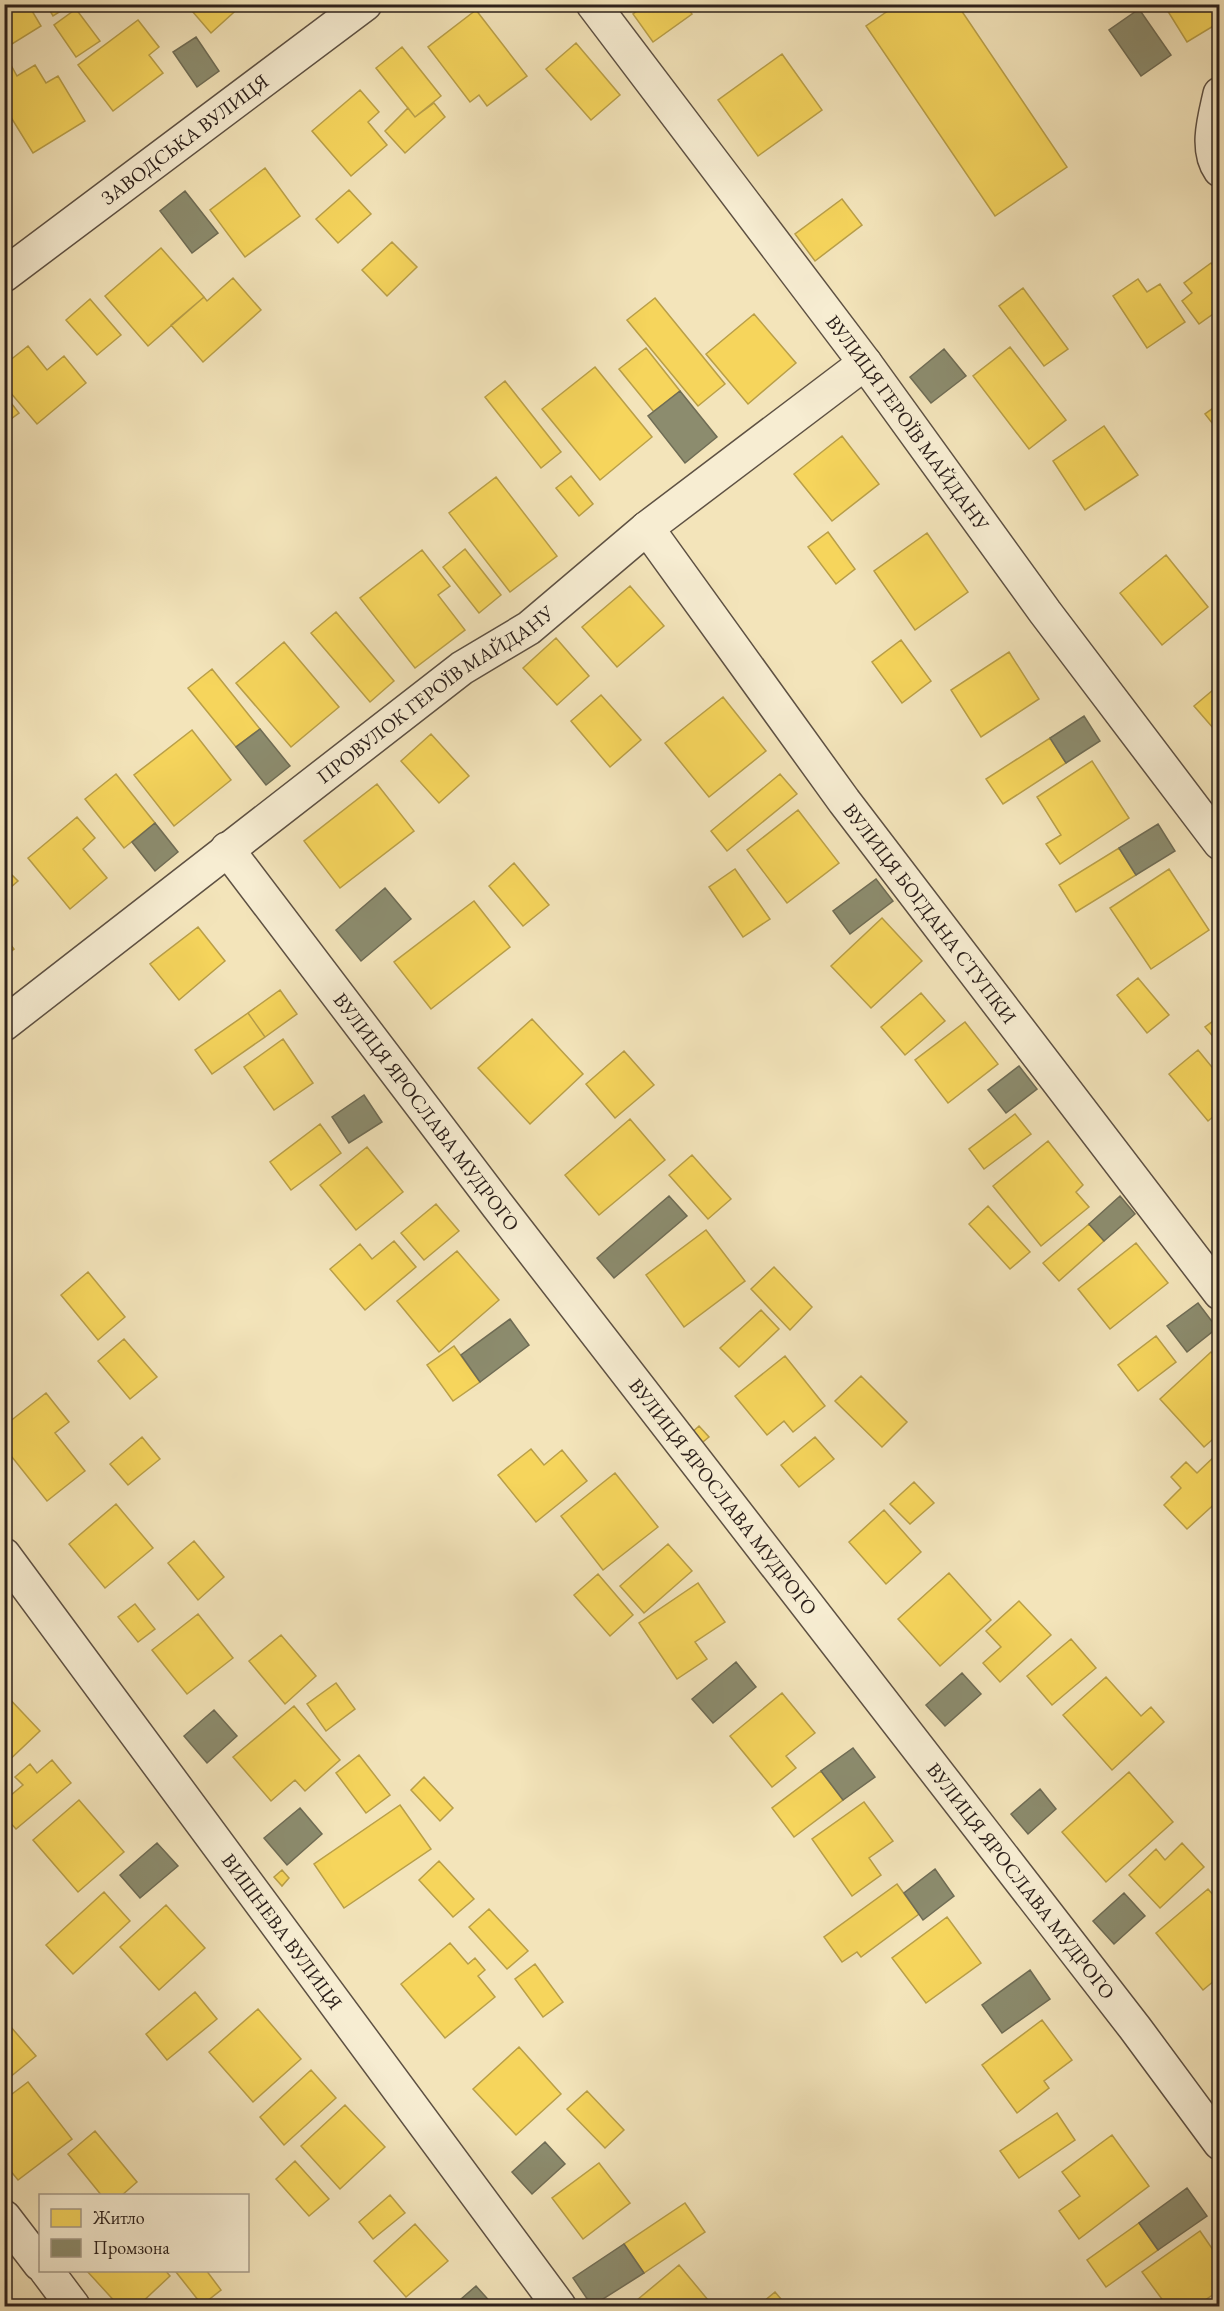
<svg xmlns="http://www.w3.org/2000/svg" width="1224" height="2311" viewBox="0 0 1224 2311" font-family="'EB Garamond',serif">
<rect width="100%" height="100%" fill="#f3e4ba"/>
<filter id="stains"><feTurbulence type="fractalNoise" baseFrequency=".00333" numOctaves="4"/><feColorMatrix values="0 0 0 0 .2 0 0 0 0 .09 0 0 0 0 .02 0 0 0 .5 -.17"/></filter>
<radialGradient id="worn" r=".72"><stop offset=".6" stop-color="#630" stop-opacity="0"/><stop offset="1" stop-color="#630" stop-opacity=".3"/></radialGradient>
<path fill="#f6d55c" stroke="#b99f48" stroke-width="1.5" d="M 4,4 L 28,4 L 41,26 L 4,49 Z
M 46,4 L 72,4 L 53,16 Z
M 186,4 L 243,4 L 211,33 Z
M 646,4 L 685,4 L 692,14 L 653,42 L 633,14 Z
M 898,4 L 957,4 L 1067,167 L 995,216 L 866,26 Z
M 1220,4 L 1220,22 L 1187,42 L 1164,5 Z
M 76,9 L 100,41 L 76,57 L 54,25 Z
M 476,10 L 527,76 L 487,106 L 479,95 L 470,102 L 428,47 Z
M 138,20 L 159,47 L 149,55 L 163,73 L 113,111 L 78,65 Z
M 576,43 L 620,95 L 591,120 L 546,69 Z
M 402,47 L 441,96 L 415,117 L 376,68 Z
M 782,54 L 822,110 L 758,156 L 718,100 Z
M 35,65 L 46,83 L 58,76 L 85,121 L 33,153 L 4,106 L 4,72 L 12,67 L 17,76 Z
M 360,90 L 379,112 L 368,122 L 387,145 L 351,176 L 312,131 Z
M 434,103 L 445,117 L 405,153 L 385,131 L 408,108 L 415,117 Z
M 265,168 L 300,216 L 245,257 L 210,210 Z
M 349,190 L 371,214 L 338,243 L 316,219 Z
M 842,199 L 862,225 L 815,261 L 795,234 Z
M 392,242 L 417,267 L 387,296 L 362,270 Z
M 161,248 L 204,297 L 148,346 L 105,296 Z
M 1211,263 L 1220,275 L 1220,309 L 1199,324 L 1182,301 L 1192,293 L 1184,283 Z
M 233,278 L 261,310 L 203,362 L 171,325 L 204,297 L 207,301 Z
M 1138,279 L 1147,292 L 1160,284 L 1185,322 L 1147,348 L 1113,296 Z
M 1023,288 L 1068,349 L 1044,366 L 999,306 Z
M 655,298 L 725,384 L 698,406 L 627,320 Z
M 90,299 L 121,335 L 97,355 L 66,320 Z
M 754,314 L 796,363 L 748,404 L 706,354 Z
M 28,346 L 47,370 L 64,356 L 86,383 L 37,424 L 4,385 L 4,365 Z
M 1010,347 L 1066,420 L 1029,449 L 973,376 Z
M 646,348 L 680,391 L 654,412 L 619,369 Z
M 595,367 L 652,437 L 600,480 L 542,409 Z
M 505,381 L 561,452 L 541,468 L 485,397 Z
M 4,394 L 19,413 L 4,424 Z
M 1220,403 L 1220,433 L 1205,414 Z
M 1104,426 L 1138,475 L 1085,510 L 1053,461 Z
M 842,436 L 879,484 L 832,521 L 794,474 Z
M 571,476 L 593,504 L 579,516 L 556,488 Z
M 496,477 L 557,556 L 510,592 L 449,513 Z
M 828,532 L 855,569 L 836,584 L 808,547 Z
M 927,533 L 968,592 L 915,630 L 874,571 Z
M 465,549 L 501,595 L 479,613 L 443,567 Z
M 422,550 L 450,586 L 438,595 L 465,630 L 415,668 L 360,598 Z
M 1166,555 L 1208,607 L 1162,645 L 1120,593 Z
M 630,586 L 664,626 L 617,667 L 582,627 Z
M 336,612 L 394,681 L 370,702 L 311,633 Z
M 556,638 L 589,676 L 557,705 L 523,668 Z
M 901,640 L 931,681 L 902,703 L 872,662 Z
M 284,642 L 339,707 L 291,747 L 236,683 Z
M 1009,652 L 1039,699 L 981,737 L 951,690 Z
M 212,669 L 260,729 L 236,747 L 188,688 Z
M 1220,684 L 1220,736 L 1194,706 Z
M 601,695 L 641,740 L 610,767 L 571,721 Z
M 723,697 L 766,751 L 709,797 L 665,743 Z
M 192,730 L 231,780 L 174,826 L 134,775 Z
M 431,734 L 469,776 L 439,803 L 401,761 Z
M 1050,738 L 1066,763 L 1003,804 L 986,779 Z
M 1092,761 L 1129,818 L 1060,864 L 1046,844 L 1061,835 L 1037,797 Z
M 116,774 L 155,823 L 124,848 L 85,799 Z
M 780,774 L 797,794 L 727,851 L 711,831 Z
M 377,784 L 414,831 L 340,888 L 304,841 Z
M 798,810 L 839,863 L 787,903 L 747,850 Z
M 77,817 L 95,838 L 83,849 L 107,878 L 70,909 L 28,858 Z
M 1119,848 L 1136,875 L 1076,912 L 1059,885 Z
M 514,863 L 549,905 L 523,926 L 489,886 Z
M 4,867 L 18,881 L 4,893 Z
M 735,869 L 770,919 L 743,937 L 709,887 Z
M 1169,869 L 1209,930 L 1151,969 L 1110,908 Z
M 474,901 L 510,947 L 431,1009 L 394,962 Z
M 882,918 L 922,961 L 871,1008 L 831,966 Z
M 198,927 L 225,961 L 179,1000 L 150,964 Z
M 4,936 L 14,949 L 4,957 Z
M 1138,978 L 1169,1015 L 1147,1033 L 1117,995 Z
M 280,990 L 297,1014 L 265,1037 L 248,1013 Z
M 921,993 L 945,1021 L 905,1055 L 881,1027 Z
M 248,1013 L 265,1037 L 212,1074 L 195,1050 Z
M 1220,1016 L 1220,1045 L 1205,1027 Z
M 532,1019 L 583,1074 L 530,1124 L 478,1068 Z
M 965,1022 L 998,1064 L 948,1103 L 915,1060 Z
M 283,1039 L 313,1083 L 274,1110 L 244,1067 Z
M 1198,1050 L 1220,1077 L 1220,1111 L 1208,1121 L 1169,1074 Z
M 624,1051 L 654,1085 L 615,1118 L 586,1084 Z
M 1015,1114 L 1031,1134 L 984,1169 L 969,1149 Z
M 630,1119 L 665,1160 L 599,1215 L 565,1175 Z
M 320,1124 L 341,1153 L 291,1190 L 270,1162 Z
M 1048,1141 L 1083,1185 L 1076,1192 L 1089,1207 L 1041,1246 L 993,1186 Z
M 367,1147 L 403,1192 L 356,1230 L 320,1185 Z
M 692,1155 L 731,1199 L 708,1219 L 669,1175 Z
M 436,1204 L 459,1231 L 424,1260 L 401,1233 Z
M 988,1206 L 1030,1252 L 1010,1269 L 969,1224 Z
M 1089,1224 L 1104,1241 L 1059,1281 L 1043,1263 Z
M 706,1230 L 745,1281 L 684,1327 L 646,1275 Z
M 394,1241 L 416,1267 L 365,1310 L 330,1269 L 360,1244 L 372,1259 Z
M 1136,1243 L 1168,1283 L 1110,1329 L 1078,1289 Z
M 457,1251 L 499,1300 L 439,1352 L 397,1301 Z
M 774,1267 L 812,1307 L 790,1330 L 751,1289 Z
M 88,1272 L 125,1317 L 98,1340 L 61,1295 Z
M 761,1310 L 779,1329 L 739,1367 L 720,1348 Z
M 1156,1336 L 1176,1362 L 1138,1391 L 1118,1365 Z
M 124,1339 L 157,1377 L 130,1399 L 98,1361 Z
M 454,1346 L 480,1382 L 453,1401 L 427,1365 Z
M 1211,1352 L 1220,1361 L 1220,1433 L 1204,1447 L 1160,1399 Z
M 785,1356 L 825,1406 L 793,1432 L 784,1421 L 767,1435 L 735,1396 Z
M 861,1376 L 907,1422 L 882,1447 L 835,1401 Z
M 46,1393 L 69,1422 L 55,1433 L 85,1471 L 47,1501 L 4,1447 L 4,1426 Z
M 699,1426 L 709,1437 L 698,1446 L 689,1435 Z
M 142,1437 L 160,1459 L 128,1485 L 110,1464 Z
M 815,1437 L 834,1459 L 799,1487 L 781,1465 Z
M 531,1449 L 544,1465 L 562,1450 L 587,1481 L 536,1522 L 498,1475 Z
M 1218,1453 L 1220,1499 L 1187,1529 L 1164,1505 L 1181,1488 L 1171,1477 L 1186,1462 L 1197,1473 Z
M 615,1473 L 658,1527 L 603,1570 L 561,1516 Z
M 914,1482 L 934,1503 L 910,1524 L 890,1504 Z
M 116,1504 L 153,1548 L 105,1588 L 69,1544 Z
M 884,1510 L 921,1552 L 886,1584 L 849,1542 Z
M 194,1541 L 224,1577 L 198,1600 L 168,1563 Z
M 668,1544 L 692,1571 L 644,1613 L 620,1586 Z
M 949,1573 L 991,1620 L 940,1666 L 898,1619 Z
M 598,1574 L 633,1615 L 610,1636 L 574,1595 Z
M 698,1583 L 725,1622 L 695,1642 L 707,1659 L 677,1679 L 639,1623 Z
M 1019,1601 L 1051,1635 L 1000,1682 L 983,1663 L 1001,1647 L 986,1631 Z
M 135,1604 L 155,1629 L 138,1642 L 118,1617 Z
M 198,1614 L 233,1658 L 187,1694 L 152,1650 Z
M 281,1635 L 316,1676 L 285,1704 L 249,1661 Z
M 1071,1639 L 1096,1668 L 1052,1705 L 1027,1676 Z
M 1106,1677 L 1141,1716 L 1151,1707 L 1164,1722 L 1112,1770 L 1063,1715 Z
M 336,1683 L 355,1709 L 326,1731 L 307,1704 Z
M 4,1693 L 40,1731 L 4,1765 Z
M 782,1693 L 815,1733 L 786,1756 L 796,1768 L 772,1787 L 730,1736 Z
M 294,1706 L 340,1760 L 305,1791 L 295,1780 L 271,1801 L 233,1757 Z
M 359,1755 L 390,1795 L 366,1813 L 336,1773 Z
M 52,1760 L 71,1783 L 16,1829 L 4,1816 L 4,1801 L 23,1785 L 15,1777 L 30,1764 L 37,1773 Z
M 821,1771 L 843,1800 L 794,1837 L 772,1808 Z
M 1129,1772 L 1173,1822 L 1106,1882 L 1062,1832 Z
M 424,1777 L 453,1808 L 440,1821 L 411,1790 Z
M 79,1800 L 124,1852 L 78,1892 L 33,1840 Z
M 864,1802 L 893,1841 L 869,1858 L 881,1875 L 852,1896 L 812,1839 Z
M 400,1805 L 431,1849 L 344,1908 L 314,1864 Z
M 1182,1843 L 1204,1867 L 1160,1908 L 1129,1875 L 1156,1849 L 1165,1860 Z
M 439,1861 L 474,1899 L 453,1917 L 419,1880 Z
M 282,1870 L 289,1878 L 282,1886 L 274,1877 Z
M 897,1884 L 919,1914 L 861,1957 L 857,1952 L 842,1962 L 824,1937 Z
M 1208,1889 L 1220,1903 L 1220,1976 L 1203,1990 L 1156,1933 Z
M 104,1892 L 130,1921 L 73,1974 L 46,1945 Z
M 166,1905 L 205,1948 L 159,1990 L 120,1947 Z
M 489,1909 L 528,1951 L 507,1969 L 469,1927 Z
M 947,1917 L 981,1963 L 926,2003 L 892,1958 Z
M 450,1943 L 468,1964 L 475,1958 L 485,1970 L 478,1976 L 495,1997 L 445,2038 L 401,1984 Z
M 535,1964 L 563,2002 L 543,2017 L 515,1979 Z
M 195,1992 L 217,2019 L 167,2060 L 146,2034 Z
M 258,2009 L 301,2059 L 253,2102 L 209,2052 Z
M 4,2019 L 36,2056 L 4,2082 Z
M 1042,2020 L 1072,2060 L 1044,2081 L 1049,2088 L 1017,2113 L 982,2065 Z
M 519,2047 L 561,2094 L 516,2135 L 473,2089 Z
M 311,2070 L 336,2098 L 284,2145 L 260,2117 Z
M 28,2082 L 72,2139 L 18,2180 L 4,2163 L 4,2100 Z
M 587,2091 L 624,2130 L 605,2148 L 567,2109 Z
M 345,2105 L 385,2147 L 340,2189 L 301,2146 Z
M 1057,2113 L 1075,2140 L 1019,2178 L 1000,2151 Z
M 95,2131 L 137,2182 L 121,2196 L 102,2196 L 68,2154 Z
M 1112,2135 L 1149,2186 L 1079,2239 L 1059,2211 L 1080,2196 L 1062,2172 Z
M 295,2161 L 329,2199 L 309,2216 L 276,2179 Z
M 599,2163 L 630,2203 L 583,2239 L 552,2198 Z
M 390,2195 L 405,2213 L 373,2239 L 359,2222 Z
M 685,2203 L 705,2232 L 644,2273 L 624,2244 Z
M 1139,2223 L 1158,2250 L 1106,2287 L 1087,2260 Z
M 415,2224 L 448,2261 L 406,2297 L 374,2261 Z
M 1200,2231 L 1220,2260 L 1220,2290 L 1196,2306 L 1167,2306 L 1142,2272 Z
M 679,2265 L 713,2306 L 643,2306 L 637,2300 Z
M 86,2270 L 165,2270 L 170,2276 L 138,2306 L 119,2306 Z
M 178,2270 L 206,2270 L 221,2290 L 202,2305 L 176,2272 Z
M 775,2292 L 787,2306 L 758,2306 Z"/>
<path fill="#8c8c6e" stroke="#6f6c55" stroke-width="1.5" d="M 1139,9 L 1171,55 L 1141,76 L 1109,30 Z
M 196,37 L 219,71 L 197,87 L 173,52 Z
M 185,191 L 218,233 L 192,253 L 160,211 Z
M 944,349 L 966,376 L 931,403 L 910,377 Z
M 680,391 L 717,437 L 685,463 L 648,416 Z
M 1084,716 L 1100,741 L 1066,763 L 1050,738 Z
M 260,729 L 290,766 L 266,785 L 236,747 Z
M 155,823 L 178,852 L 155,871 L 132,842 Z
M 1158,824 L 1175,851 L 1136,875 L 1119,848 Z
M 876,879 L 893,901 L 850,934 L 833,911 Z
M 385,888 L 411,919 L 361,961 L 336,930 Z
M 1019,1066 L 1037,1089 L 1006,1113 L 988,1090 Z
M 364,1095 L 382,1122 L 349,1143 L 332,1117 Z
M 669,1196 L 687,1216 L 614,1278 L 597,1258 Z
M 1120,1196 L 1135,1214 L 1104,1241 L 1089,1224 Z
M 1198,1303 L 1217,1328 L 1187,1352 L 1167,1326 Z
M 510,1319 L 529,1345 L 480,1382 L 461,1355 Z
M 736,1662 L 756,1687 L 713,1723 L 692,1699 Z
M 962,1673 L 981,1694 L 945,1726 L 926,1705 Z
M 214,1710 L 237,1736 L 207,1763 L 184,1736 Z
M 853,1748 L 875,1777 L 843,1800 L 821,1771 Z
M 1040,1789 L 1056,1809 L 1028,1834 L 1011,1814 Z
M 300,1808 L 322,1834 L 287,1865 L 264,1838 Z
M 157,1843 L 178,1866 L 140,1898 L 120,1875 Z
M 935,1869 L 954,1896 L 923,1920 L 904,1893 Z
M 1124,1893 L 1145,1916 L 1114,1944 L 1093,1921 Z
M 1030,1970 L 1050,1999 L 1002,2033 L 982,2005 Z
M 545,2142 L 565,2164 L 532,2194 L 512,2172 Z
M 1187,2188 L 1207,2216 L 1158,2250 L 1139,2223 Z
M 624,2244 L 644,2273 L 592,2306 L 573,2278 Z
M 476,2286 L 494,2306 L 453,2306 Z"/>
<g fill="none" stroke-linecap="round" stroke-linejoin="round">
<g stroke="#5e5143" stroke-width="36">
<g id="minor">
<path id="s1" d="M 593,4 L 865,363 L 1045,612 L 1220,843"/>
<path d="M 1220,94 C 1215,117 1205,149 1220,170"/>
<path id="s2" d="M 4,275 L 365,4"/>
<path id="s3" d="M 647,528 L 844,801 L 1220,1293"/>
<path id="s4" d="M 227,849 L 498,1206 L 1135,2028 L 1220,2143"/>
<path id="s5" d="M 4,1024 L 462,668 L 529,628 L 647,528 L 865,363"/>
<path id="s6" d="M 4,1555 L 559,2306"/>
<path d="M 4,2217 L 40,2264"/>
<path d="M 46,2270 L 73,2306"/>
</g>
</g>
<use href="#minor" stroke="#f7edd2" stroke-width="33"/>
</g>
<g text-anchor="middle" stroke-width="6" stroke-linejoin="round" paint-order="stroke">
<g font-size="20" fill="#2c201b" stroke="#f7edd2">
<text dy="7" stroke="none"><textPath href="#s2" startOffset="226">ЗАВОДСЬКА ВУЛИЦЯ</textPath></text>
<text dy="7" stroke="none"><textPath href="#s1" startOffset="524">ВУЛИЦЯ ГЕРОЇВ МАЙДАНУ</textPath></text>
<text dy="7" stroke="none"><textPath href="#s5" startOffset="543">ПРОВУЛОК ГЕРОЇВ МАЙДАНУ</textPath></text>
<text dy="7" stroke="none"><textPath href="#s3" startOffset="478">ВУЛИЦЯ БОГДАНА СТУПКИ</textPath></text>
<text dy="7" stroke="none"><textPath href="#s4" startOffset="330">ВУЛИЦЯ ЯРОСЛАВА МУДРОГО</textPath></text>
<text dy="7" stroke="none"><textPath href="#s4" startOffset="816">ВУЛИЦЯ ЯРОСЛАВА МУДРОГО</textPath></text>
<text dy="7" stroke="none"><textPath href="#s4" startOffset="1302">ВУЛИЦЯ ЯРОСЛАВА МУДРОГО</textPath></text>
<text dy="7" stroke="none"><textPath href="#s6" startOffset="468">ВИШНЕВА ВУЛИЦЯ</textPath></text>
</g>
</g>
<rect width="1224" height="2311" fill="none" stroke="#f3e4ba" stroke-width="24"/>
<rect x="6" y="6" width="1212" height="2299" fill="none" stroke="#2c201b" stroke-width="3"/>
<rect x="12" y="12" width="1200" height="2287" fill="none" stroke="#2c201b" stroke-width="1.5"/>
<rect x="39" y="2194" width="210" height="78" fill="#f7edd2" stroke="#a69b89" stroke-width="1.5"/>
<rect x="51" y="2209" width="30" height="18" fill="#f6d55c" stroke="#a69b89" stroke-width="1.5"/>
<text x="93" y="2224" font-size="18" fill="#2c201b">Житло</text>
<rect x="51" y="2239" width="30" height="18" fill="#8c8c6e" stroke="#a69b89" stroke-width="1.5"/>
<text x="93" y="2254" font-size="18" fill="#2c201b">Промзона</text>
<rect width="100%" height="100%" filter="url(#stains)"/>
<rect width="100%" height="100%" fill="url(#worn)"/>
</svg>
